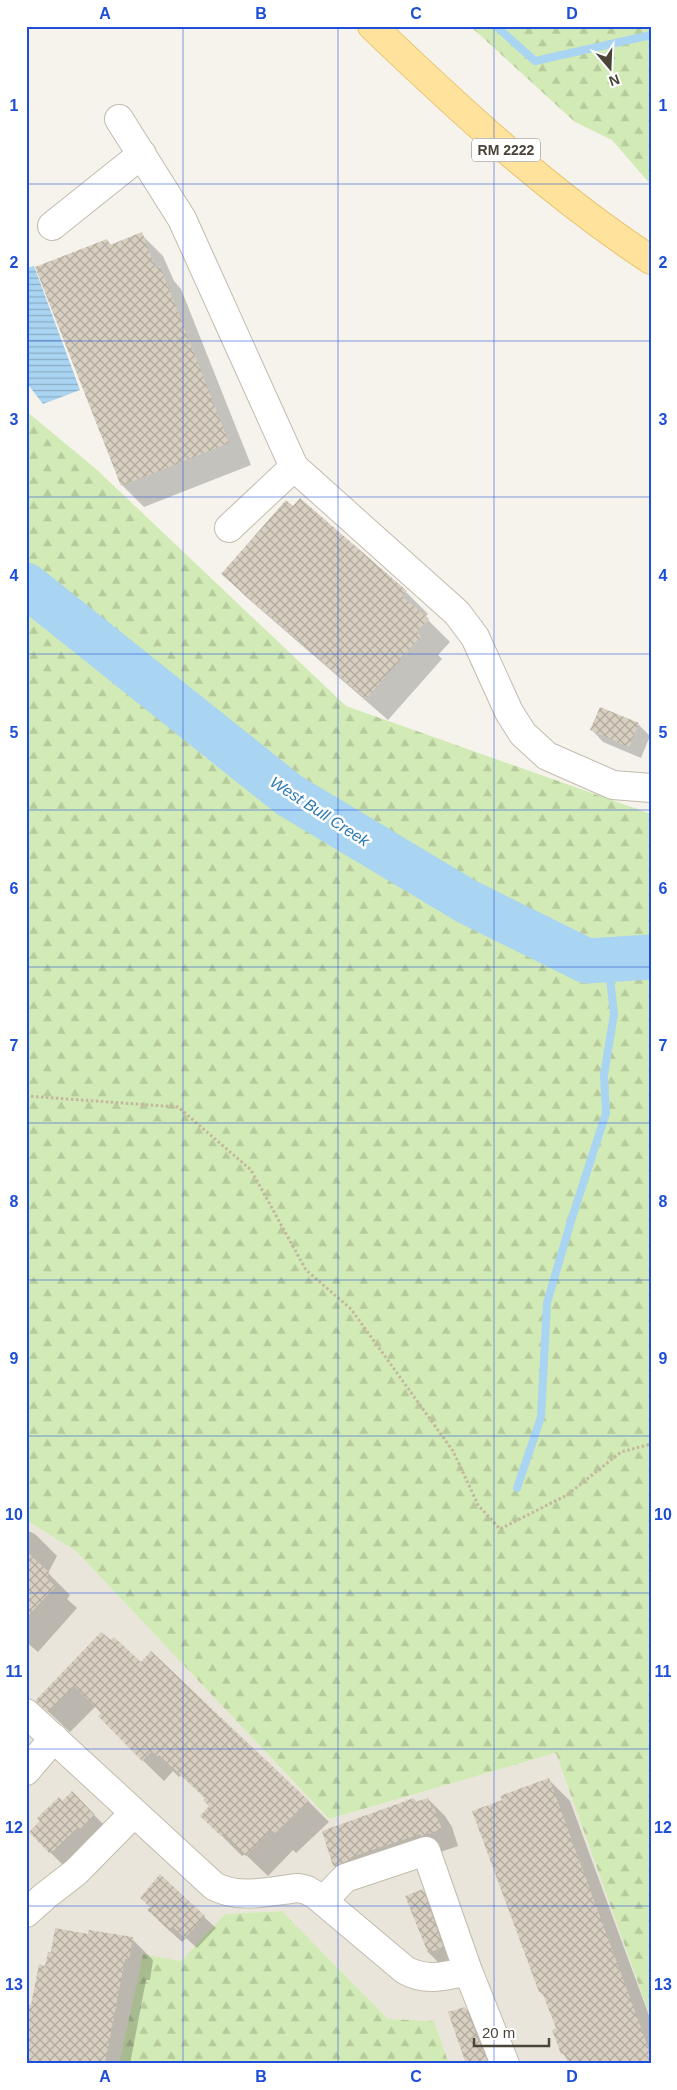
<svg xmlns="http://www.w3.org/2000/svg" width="677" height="2090" viewBox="0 0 677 2090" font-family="Arial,sans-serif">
<defs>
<pattern id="forest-firs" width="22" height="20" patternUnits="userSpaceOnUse" patternTransform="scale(1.25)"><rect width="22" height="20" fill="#d2eab5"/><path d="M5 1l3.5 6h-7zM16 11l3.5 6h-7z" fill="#b6ca9c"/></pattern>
<pattern id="water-rules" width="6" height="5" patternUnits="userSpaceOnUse" patternTransform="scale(1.25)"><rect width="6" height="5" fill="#a9d4f2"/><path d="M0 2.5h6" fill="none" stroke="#8caec5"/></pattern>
<pattern id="building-cross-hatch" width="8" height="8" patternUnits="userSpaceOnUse" patternTransform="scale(1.25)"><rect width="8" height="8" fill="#d8cfc1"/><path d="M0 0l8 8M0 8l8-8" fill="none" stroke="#b1aa9e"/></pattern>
</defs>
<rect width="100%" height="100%" fill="#f6f3ec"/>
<path fill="#eae5da" d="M 26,1520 L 76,1551 L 329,1819 L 556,1753 L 651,2018 L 651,2064 L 449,2064 L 434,2021 L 388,2019 L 282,1911 L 225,1914 L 181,1961 L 143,1954 L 119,2064 L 26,2064 Z"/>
<path fill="url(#forest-firs)" d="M 470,26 L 651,26 L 651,185 L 612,140 L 575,122 Z
M 26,411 L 96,469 L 346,706 L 651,814 L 651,2019 L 556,1753 L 329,1819 L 76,1551 L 26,1520 Z
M 282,1911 L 388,2019 L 434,2021 L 449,2064 L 119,2064 L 143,1954 L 181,1961 L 225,1914 Z"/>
<path fill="url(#water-rules)" d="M 34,266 L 80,390 L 43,404 L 26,382 L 26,268 Z"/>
<path fill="#0003" d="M 141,234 L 163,256 L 174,281 L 181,289 L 251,465 L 144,507 L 122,485 L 107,240 L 112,246 Z
M 223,574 L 406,592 L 428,614 L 425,617 L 450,642 L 438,655 L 442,659 L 388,720 L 245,596 Z
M 638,724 L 650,736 L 641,758 L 603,742 L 592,730 Z
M 26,1530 L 35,1534 L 57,1556 L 48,1573 L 70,1595 L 67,1599 L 77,1608 L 38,1652 L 26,1642 Z
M 101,1633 L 141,1664 L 308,1801 L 329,1822 L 296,1853 L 293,1850 L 268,1876 L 245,1854 L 242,1856 L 202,1816 L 211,1807 L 206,1799 L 181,1775 L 179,1777 L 173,1771 L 164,1781 L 123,1741 L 96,1706 L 70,1732 L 37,1701 Z
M 548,1779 L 570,1801 L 651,2021 L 651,2064 L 567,2058 L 562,2053 L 558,2029 L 545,1996 L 540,1992 L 504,1801 Z
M 72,1793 L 106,1827 L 90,1838 L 63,1865 L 30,1832 Z
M 414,1799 L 417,1803 L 428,1799 L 445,1816 L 452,1827 L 458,1846 L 351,1883 L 334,1866 Z
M 422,1890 L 434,1902 L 454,1959 L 441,1965 L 429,1953 Z
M 204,1917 L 216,1928 L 197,1948 L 186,1938 L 182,1942 L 160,1922 Z
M 89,1936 L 132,1939 L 153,1960 L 150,1980 L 146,1980 L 130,2064 L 26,2064 L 32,2006 L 46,1967 Z
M 465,2008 L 477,2020 L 494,2064 L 468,2064 Z"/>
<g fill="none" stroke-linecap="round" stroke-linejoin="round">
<path stroke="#a9d4f2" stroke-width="8" d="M 496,26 L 535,61 L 651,35
M 517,1488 L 541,1417 L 547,1303 L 571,1221 L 606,1113 L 604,1075 L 614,1014 L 608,960"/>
<path stroke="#a9d4f2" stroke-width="45" d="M 26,585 L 289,795 L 466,901 L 587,961 L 651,957"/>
</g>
<path fill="url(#building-cross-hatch)" d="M 142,232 L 156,268 L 160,266 L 229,443 L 121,486 L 35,267 L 107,239 L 110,245 Z
M 300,498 L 407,591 L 402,596 L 429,619 L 417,632 L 421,636 L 366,699 L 221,574 L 286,500 L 293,506 Z
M 600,707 L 639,723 L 629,747 L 590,730 Z
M 26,1551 L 50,1573 L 46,1577 L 56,1586 L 26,1618 Z
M 101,1632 L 111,1640 L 114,1637 L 141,1662 L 151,1651 L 309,1801 L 275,1833 L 271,1830 L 246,1856 L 223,1834 L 221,1836 L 200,1816 L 209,1806 L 203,1800 L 205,1798 L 159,1755 L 157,1757 L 152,1751 L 142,1761 L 98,1716 L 101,1713 L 74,1686 L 48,1712 L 35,1701 Z
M 549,1778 L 651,2055 L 651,2064 L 568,2064 L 564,2053 L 561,2054 L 552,2030 L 556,2028 L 542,1992 L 539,1992 L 472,1811 L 502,1800 L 500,1796 Z
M 72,1791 L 95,1815 L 80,1829 L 78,1827 L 50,1854 L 29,1832 L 40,1821 L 37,1818 L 59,1797 L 62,1801 Z
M 414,1798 L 415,1802 L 428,1798 L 432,1809 L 434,1808 L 442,1829 L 421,1836 L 420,1834 L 351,1857 L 352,1859 L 333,1866 L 322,1831 Z
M 160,1874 L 205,1916 L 185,1938 L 173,1927 L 170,1931 L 147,1910 L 150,1907 L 140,1898 Z
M 423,1889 L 443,1947 L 428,1953 L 405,1896 Z
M 55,1928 L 88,1934 L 89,1930 L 133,1937 L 129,1959 L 125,1959 L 105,2064 L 26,2064 L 26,2004 L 31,2005 L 39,1964 L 45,1966 L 48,1952 L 51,1952 Z
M 465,2007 L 486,2058 L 488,2064 L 466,2064 L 448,2012 Z"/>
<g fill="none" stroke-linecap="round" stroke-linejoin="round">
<g stroke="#c2bbae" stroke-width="30">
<path id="minor" d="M 119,119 L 182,219 L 294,467 L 457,613 L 475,637 L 509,712 L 523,734 L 547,756 L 613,785 L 651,788
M 52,226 L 142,154
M 229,528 L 294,467
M 26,1713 L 214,1886 C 239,1900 271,1891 298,1888 L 307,1890 L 317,1896 L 405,1970 C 426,1982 446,1976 468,1971 L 505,2064
M 26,1771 L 54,1738
M 323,1901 L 345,1878 L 426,1851 L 468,1971
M 26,1913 L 45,1896 L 76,1872 L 134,1813"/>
</g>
<g stroke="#e6c16a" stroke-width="30">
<path id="major" d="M 372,26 C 460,110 549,193 651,260"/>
</g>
<path stroke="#c4b79f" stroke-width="3" stroke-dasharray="2.5 2.5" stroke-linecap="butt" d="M 26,1096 L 178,1107 L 251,1170 L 306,1270 L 351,1309 L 453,1451 L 478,1505 L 500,1529 L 567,1495 L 621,1452 L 651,1444"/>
<use href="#minor" stroke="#fff" stroke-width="28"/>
<use href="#major" stroke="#ffe39c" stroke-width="28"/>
</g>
<path fill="none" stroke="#1d4ed8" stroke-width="1" stroke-opacity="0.55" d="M 183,26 L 183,2064M 338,26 L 338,2064M 494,26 L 494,2064M 26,184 L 651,184M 26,341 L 651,341M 26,497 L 651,497M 26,654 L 651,654M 26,810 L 651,810M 26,967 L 651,967M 26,1123 L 651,1123M 26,1280 L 651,1280M 26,1436 L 651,1436M 26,1593 L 651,1593M 26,1749 L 651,1749M 26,1906 L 651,1906"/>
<g text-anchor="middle" stroke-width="5" stroke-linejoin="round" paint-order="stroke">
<rect fill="#fff" stroke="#817c74" stroke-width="1" x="472" y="138.5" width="68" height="23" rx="4"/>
<g font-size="14" font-weight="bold" fill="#4b4439">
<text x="506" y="155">RM 2222</text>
</g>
<g font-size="16" font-style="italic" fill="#2e7ab2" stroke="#fff">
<text transform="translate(320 811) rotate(33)" y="6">West Bull Creek</text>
</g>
</g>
<rect width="677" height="2090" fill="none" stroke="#ffffff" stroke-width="55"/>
<g transform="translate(610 68) rotate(161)" stroke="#ffffff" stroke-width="4" paint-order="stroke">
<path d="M0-4L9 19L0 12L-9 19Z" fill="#4b4439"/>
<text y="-8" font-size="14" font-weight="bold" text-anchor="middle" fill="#4b4439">N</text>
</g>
<path d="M474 2038v8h75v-8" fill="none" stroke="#4b4439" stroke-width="2.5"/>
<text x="482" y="2038" font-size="15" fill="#4b4439" stroke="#ffffff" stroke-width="4" paint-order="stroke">20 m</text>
<rect x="28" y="28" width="622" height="2034" fill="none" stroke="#1d4ed8" stroke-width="2"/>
<g font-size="16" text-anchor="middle" font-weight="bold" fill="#1d4ed8">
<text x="105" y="19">A</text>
<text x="261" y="19">B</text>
<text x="416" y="19">C</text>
<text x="572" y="19">D</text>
<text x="14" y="111">1</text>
<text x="663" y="111">1</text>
<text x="14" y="268">2</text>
<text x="663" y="268">2</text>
<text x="14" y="425">3</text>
<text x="663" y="425">3</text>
<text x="14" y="581">4</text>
<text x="663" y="581">4</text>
<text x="14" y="738">5</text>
<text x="663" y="738">5</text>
<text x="14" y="894">6</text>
<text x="663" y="894">6</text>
<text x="14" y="1051">7</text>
<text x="663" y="1051">7</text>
<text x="14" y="1207">8</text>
<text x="663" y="1207">8</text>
<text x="14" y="1364">9</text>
<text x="663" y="1364">9</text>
<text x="14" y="1520">10</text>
<text x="663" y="1520">10</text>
<text x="14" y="1677">11</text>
<text x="663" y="1677">11</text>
<text x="14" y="1833">12</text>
<text x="663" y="1833">12</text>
<text x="14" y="1990">13</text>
<text x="663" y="1990">13</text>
<text x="105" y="2082">A</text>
<text x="261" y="2082">B</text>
<text x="416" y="2082">C</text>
<text x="572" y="2082">D</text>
</g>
</svg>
